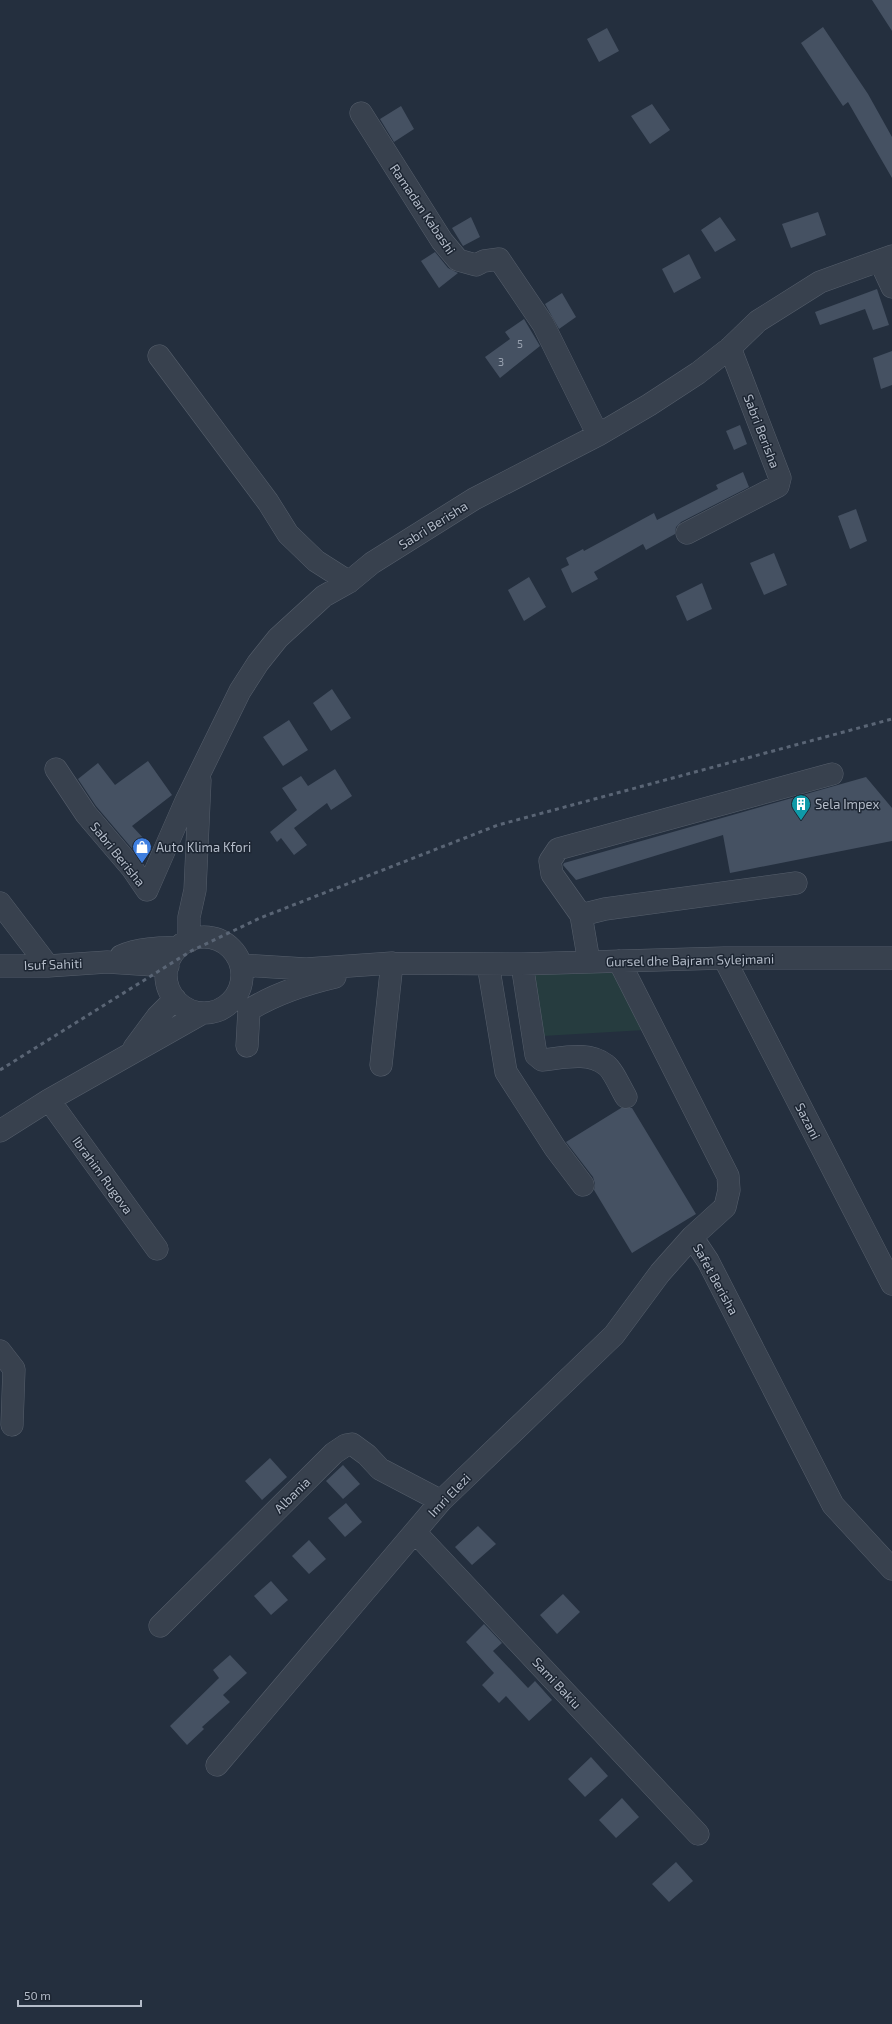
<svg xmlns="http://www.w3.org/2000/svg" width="892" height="2024" viewBox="0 0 892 2024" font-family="'Exo 2',sans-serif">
<rect width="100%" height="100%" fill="#242f3e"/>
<path fill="#263c3f" d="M 610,966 L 645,1030 L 543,1036 L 531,973 Z"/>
<path fill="#455162" d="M 872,0 L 892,0 L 892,31 Z
M 823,27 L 868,94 L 892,137 L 892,178 L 848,102 L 843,106 L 801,43 Z
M 607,28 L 619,51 L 599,62 L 587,39 Z
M 652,104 L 670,130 L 650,144 L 631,116 Z
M 401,106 L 414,129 L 394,142 L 380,119 Z
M 818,212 L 826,235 L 791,248 L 782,224 Z
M 471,217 L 480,237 L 463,246 L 452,228 Z
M 720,217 L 736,240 L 715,252 L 701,230 Z
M 435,252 L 448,268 L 458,273 L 439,288 L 421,261 Z
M 689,254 L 701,278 L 674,293 L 662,269 Z
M 877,289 L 889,325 L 873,330 L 865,309 L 820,325 L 815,312 Z
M 562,293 L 576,317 L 559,329 L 545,304 Z
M 524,319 L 540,346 L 500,378 L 485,357 L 510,339 L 505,332 Z
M 892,351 L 892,385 L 881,389 L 873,358 Z
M 740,425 L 747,444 L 734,450 L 726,431 Z
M 743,472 L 749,487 L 681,522 L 676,527 L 675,534 L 646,550 L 643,544 L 594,572 L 598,579 L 572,593 L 561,569 L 569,565 L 566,558 L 583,549 L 584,551 L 654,513 L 657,520 L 718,489 L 716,485 Z
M 856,509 L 867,541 L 850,549 L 838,516 Z
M 774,553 L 787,585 L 764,595 L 750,563 Z
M 529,577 L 546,607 L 524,621 L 508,590 Z
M 702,583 L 712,609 L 687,621 L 676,596 Z
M 332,689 L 351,718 L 331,731 L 313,703 Z
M 289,720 L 308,750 L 283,766 L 263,737 Z
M 148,761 L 172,795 L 132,826 L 146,841 L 135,852 L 96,806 L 78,779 L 98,763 L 115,785 Z
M 335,769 L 352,796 L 331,810 L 327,803 L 294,828 L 307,845 L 294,855 L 281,838 L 277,842 L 270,832 L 297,810 L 282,788 L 301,776 L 308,786 Z
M 866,777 L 892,808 L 892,841 L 730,873 L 723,835 L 576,880 L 563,865 L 564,863 Z
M 621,1108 L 632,1108 L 696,1214 L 632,1253 L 594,1190 L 595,1184 L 593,1177 L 566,1142 Z
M 270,1458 L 287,1477 L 262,1500 L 245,1481 Z
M 343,1465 L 360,1484 L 343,1499 L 326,1481 Z
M 346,1503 L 362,1522 L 345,1537 L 328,1518 Z
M 478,1526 L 496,1544 L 472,1565 L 455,1547 Z
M 309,1540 L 326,1559 L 309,1574 L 292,1556 Z
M 271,1581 L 288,1600 L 271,1615 L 254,1596 Z
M 563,1594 L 580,1612 L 557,1634 L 540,1615 Z
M 484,1624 L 502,1643 L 493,1651 L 528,1688 L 535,1681 L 552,1700 L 529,1721 L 506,1696 L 499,1703 L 482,1685 L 494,1673 L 466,1642 Z
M 230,1655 L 247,1673 L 223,1695 L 230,1702 L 202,1727 L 204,1729 L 187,1745 L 170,1726 L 219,1678 L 213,1670 Z
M 591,1757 L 608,1776 L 585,1797 L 568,1779 Z
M 622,1798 L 639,1817 L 616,1838 L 599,1820 Z
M 676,1862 L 693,1881 L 669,1902 L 652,1884 Z"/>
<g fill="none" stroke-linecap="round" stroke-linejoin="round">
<g stroke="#565f6c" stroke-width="23">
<path id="minor" d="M 361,113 L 442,241 L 458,260 L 476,265 L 484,261 L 499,259 L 543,324 L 598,435
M 880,261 L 892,287
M 159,356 L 268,502 L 288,534 L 316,561 L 349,582
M 687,533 L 778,486 L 780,478 L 730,348
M 56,769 L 86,814 L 132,868 L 147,890
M 147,890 L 186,801 L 240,691 L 258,663 L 278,638 L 324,596 L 349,582 L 372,563 L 474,499 L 598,435 L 649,405 L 698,373 L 730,348 L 758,321 L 820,282 L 892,256
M 0,903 L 48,966
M 581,915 L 605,909 L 796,883
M166 975a38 38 0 1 1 76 0a38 38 0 1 1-76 0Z
M 189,941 L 189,917 L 195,890 L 200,780
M 121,956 C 137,949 161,947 178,948
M 724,958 L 892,1284
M 619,961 L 728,1176 L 729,1190 L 725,1207 L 692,1237 L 708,1261 L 833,1505 L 892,1569
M 589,962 L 581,915 L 552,874 L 550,861 L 558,849 L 832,774
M 488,964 L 506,1072 L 555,1148 L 583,1185
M 522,964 L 536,1055 L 542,1060 C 563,1058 588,1051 606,1065 C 613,1070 621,1089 626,1097
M 241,965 L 306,969 L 392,963 L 522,964 L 724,958 L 892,958
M 0,966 L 48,966 L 107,962 L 168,966
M 247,1046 L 249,1010 C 275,994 305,984 335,977
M 134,1048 L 157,1017 L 175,999
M 381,1065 L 392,963
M 49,1100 L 157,1249
M 0,1131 L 49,1100 L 201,1014
M 0,1351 L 14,1369 L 12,1425
M 415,1532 L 698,1834
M 160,1626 L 334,1453 L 346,1445 L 352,1444 L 367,1455 L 380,1469 L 441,1501
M 217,1765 L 441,1501 L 614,1335 L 660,1273 L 692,1237"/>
</g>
<use href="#minor" stroke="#38414e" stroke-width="22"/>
<path stroke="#5a6575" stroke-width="3" stroke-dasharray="4 4" stroke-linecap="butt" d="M 0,1070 L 191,951 L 260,918 L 498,825 L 892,719"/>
</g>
<defs>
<g id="building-pin" transform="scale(1)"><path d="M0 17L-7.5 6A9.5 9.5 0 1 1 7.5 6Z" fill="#0f9aa8" stroke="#1d2633"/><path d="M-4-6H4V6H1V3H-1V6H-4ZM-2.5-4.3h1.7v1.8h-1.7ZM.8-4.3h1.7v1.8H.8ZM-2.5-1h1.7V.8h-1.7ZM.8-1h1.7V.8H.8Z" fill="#fff"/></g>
<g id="shop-pin" transform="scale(1)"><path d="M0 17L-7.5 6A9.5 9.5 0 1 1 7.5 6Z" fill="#3f7fe0" stroke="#1d2633"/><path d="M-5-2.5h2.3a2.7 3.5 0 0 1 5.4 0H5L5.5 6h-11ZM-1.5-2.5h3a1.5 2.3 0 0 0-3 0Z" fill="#fff"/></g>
</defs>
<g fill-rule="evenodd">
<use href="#building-pin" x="801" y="804"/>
<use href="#shop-pin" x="142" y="847"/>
</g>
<g text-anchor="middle" stroke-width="3" stroke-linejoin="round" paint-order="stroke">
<g font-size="11" fill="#98a1af">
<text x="520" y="348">5</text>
<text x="501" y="366">3</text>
</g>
<g font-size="13" fill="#b4bcc9" stroke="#1d2633">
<text transform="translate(423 209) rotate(56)" y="5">Ramadan Kabashi</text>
<text transform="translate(762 431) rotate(69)" y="5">Sabri Berisha</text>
<text transform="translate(433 525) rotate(-32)" y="5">Sabri Berisha</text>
<text transform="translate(118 854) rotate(51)" y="5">Sabri Berisha</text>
<text transform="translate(690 960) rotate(-1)" y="5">Gursel dhe Bajram Sylejmani</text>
<text transform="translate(53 964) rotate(-2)" y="5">Isuf Sahiti</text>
<text transform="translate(808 1121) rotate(63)" y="5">Sazani</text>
<text transform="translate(103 1175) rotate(54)" y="5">Ibrahim Rugova</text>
<text transform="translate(716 1279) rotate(61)" y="5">Safet Berisha</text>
<text transform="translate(292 1495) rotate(-45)" y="5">Albania</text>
<text transform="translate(449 1495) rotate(-46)" y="5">Imri Elezi</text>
<text transform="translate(557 1683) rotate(47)" y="5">Sami Bakiu</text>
</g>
<g font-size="13" fill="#b4bcc9" stroke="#1d2633" text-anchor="start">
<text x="815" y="809">Sela Impex</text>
<text x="156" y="852">Auto Klima Kfori</text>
</g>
</g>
<path d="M18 2000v6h123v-6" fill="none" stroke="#b4bcc9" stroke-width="2"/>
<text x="24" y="2000" font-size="12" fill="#b4bcc9" stroke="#1d2633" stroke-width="3" paint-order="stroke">50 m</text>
</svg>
